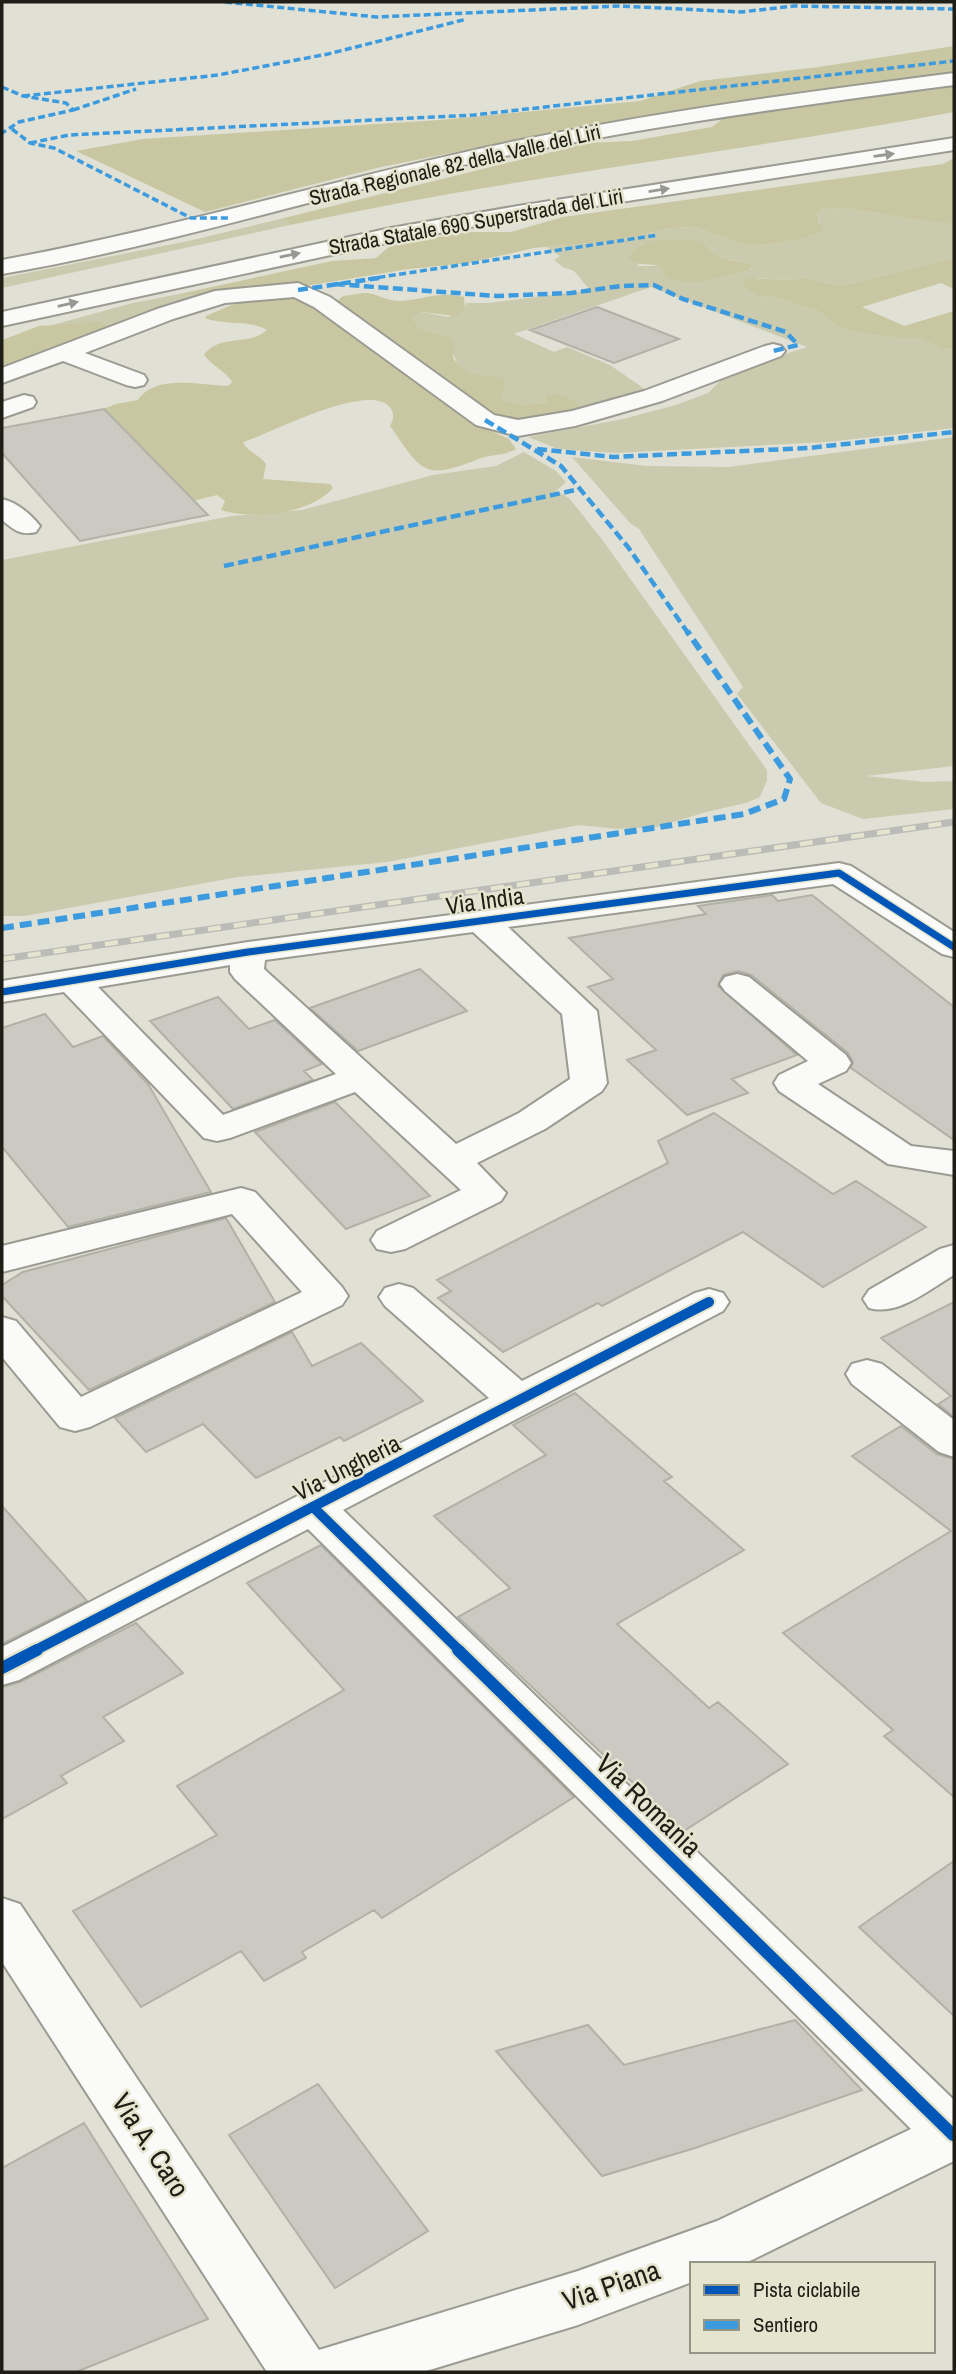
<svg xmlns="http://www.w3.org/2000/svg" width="956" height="2374" viewBox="0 0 956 2374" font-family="'Archivo Narrow',sans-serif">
<rect width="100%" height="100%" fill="#e0e0d4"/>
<path fill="#cacaae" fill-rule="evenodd" d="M 823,208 C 867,207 909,223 954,223 L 954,258 L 849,284 L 835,285 L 802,277 L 793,280 L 756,278 L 758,296 L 773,297 L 818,311 L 835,325 L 852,332 L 897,338 L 920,338 L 943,349 L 954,350 L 954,428 L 827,442 L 615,453 L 558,449 L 528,437 L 623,419 L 676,405 L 708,393 L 722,379 L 745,367 L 807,347 L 651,287 L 514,334 L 554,352 L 567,347 L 610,365 L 646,390 L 581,411 L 544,397 L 546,402 L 525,405 L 504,400 L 500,397 L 496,377 C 464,377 454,370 451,337 L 419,328 L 413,316 L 421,312 L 448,317 L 465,308 L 466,303 L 489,303 L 590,290 L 574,271 L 563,267 L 554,260 L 560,256 L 547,247 L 614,241 L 671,228 L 695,227 L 744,245 L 759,246 L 802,239 L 822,232 L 817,213 ZM 687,239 C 705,241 707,250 721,257 C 732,262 743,259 753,267 L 747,271 L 703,280 L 660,266 L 638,266 L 641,244 Z
M 284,218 L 290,225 L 2,288 L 2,278 L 193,240 Z
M 229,293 L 143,313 L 109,327 L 52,325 L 133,303 L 179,294 L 183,296 Z
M 954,437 L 954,766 L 866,776 L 926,782 L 954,781 L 954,809 L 863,819 L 821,803 L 737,694 L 743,687 L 639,529 L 630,523 L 572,457 L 647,466 L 729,467 Z
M 524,452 L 556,471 L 566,482 L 556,491 L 569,498 L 601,538 L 767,770 L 767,780 L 760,797 L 746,803 L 706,812 L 657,827 L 618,829 L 579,825 L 387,862 L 238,877 L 25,916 L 2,916 L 2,560 L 232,516 L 302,510 L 433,475 L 496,466 Z"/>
<path fill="#c8c7a1" d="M 954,46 L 954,72 L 580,127 L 381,167 L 205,212 L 76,151 L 143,139 L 440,120 L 640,101 L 700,81 L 819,67 Z
M 954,85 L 954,112 C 734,153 510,177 290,225 L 284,218 L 588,143 L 632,141 L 712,127 L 722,119 L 890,93 L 933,90 Z
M 954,158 L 954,223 C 909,223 867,207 823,208 L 817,213 L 819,223 L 824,228 L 822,232 L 802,239 L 759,246 L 744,245 L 695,227 L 671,228 L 614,241 L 534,248 L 468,263 L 409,269 L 305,286 L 183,296 L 179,294 L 332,261 L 376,258 L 390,246 L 468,232 L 511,232 L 563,217 L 943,164 Z
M 687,239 C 709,242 706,250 721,257 C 732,262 743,260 753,266 L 747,271 C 721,276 685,291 662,274 L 664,268 C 650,261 642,269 629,258 C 638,237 667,240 687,239 Z
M 954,258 L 954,289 L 941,283 L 862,307 L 904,326 L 954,311 L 954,350 L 943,349 L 920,338 L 897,338 L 852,332 L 835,325 L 818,311 L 773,297 L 758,296 L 745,287 L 742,282 L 749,278 L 793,280 L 802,277 L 835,285 L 849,284 Z
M 364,293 C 375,293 381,298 391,300 C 412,305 434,289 464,297 L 465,308 L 456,316 L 421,312 L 413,317 L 419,328 L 451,337 L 455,349 L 453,358 C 470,381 480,371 502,379 L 506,385 L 500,397 L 504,400 L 525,405 L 546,402 L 544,396 L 558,394 L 576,401 L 581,411 C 554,423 518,421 490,418 L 335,303 L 343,296 Z
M 273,296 L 306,300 L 447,396 L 480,426 L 509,439 L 516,449 C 505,456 490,454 478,459 C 423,482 421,470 390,426 C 394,419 395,413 389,406 C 364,383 270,434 243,442 C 247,452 259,454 266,464 L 263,479 L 330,484 L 333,488 C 311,514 252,520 221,510 L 225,501 L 217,495 L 193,501 L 160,469 L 143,448 L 98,411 L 116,404 L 138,400 C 155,374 201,385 227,386 L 231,384 L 232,381 C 223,370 213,366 204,355 C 220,333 248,347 267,330 C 249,319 224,326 205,318 L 206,316 L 243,300 Z
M 99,322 L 109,327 L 2,369 L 2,340 L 39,326 Z"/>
<path fill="#cacac2" stroke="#b1b1a8" stroke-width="2" d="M 597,307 L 679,339 L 614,363 L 530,330 Z
M 104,409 L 208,515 L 80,541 L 2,453 L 2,428 Z
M 772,895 L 778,901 L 812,895 L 954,1007 L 954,1140 L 851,1068 L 853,1062 L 848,1053 L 751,975 L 738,971 L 723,975 L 718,986 L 797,1055 L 732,1079 L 748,1093 L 687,1115 L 627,1060 L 656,1050 L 588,987 L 613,979 L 569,938 L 706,914 L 698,906 Z
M 420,969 L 467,1011 L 358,1051 L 310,1008 Z
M 218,997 L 249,1029 L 275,1020 L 322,1064 L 304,1071 L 313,1080 L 233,1109 L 150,1021 Z
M 45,1014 L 73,1047 L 103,1036 L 148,1084 L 211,1192 L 68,1227 L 2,1147 L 2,1028 Z
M 335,1102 L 430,1196 L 346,1229 L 255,1132 Z
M 714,1113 L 833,1194 L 856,1181 L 926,1227 L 823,1287 L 743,1232 L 602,1306 L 598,1303 L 503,1352 L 438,1298 L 451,1291 L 437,1280 L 668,1163 L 658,1141 Z
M 226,1218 L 275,1302 L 89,1390 L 2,1296 L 2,1285 L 23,1272 Z
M 954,1302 L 954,1417 L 938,1404 L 951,1396 L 881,1338 Z
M 292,1332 L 312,1366 L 361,1343 L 423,1401 L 344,1441 L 340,1437 L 256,1478 L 203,1424 L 146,1452 L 115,1418 Z
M 575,1393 L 672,1477 L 664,1481 L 744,1550 L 617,1624 L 709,1708 L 718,1702 L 788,1764 L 684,1831 L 458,1617 L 510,1588 L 434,1516 L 546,1455 L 513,1425 Z
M 901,1426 L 937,1454 L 954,1459 L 954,1797 L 884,1736 L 893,1730 L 783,1633 L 951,1531 L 852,1456 Z
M 2,1506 L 87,1601 L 2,1644 Z
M 321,1545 L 574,1797 L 382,1918 L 374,1910 L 302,1952 L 306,1958 L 264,1981 L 241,1951 L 141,2007 L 73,1911 L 217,1835 L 177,1786 L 344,1690 L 247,1583 Z
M 136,1623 L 183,1673 L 103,1717 L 124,1741 L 61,1776 L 67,1783 L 2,1819 L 2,1687 L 20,1682 Z
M 954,1861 L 954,2016 L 859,1927 Z
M 795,2020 L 862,2090 L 695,2148 L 602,2176 L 496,2051 L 588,2025 L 624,2065 Z
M 318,2084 L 428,2231 L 335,2288 L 229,2135 Z
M 84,2123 L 208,2319 L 76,2372 L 2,2372 L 2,2168 Z"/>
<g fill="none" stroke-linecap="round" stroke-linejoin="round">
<g stroke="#9b9b92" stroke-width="4">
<path id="minor" d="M 298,283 L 330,297 L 494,415 L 518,420 L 572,411 L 644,391 L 765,346 L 773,344 L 781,346 L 785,351 L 781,356 L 662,401 L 575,426 L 518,436 L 476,425 L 314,307 L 294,297 L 225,303 L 173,319 L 85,353 L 144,375 L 147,380 L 144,385 L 135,387 L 126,385 L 63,361 L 2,383 L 2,368 L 157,309 L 215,291 Z
M 24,395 L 33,397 L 36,402 L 33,407 L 2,418 L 2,402 Z
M 2,499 C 16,502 31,514 40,526 L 36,532 C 20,536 13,529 2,520 Z
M 839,863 L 851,866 L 954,932 L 954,957 L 942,954 L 833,884 L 508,927 L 597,1011 L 607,1083 L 602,1091 L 545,1129 L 477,1163 L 506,1193 L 501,1201 L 405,1249 L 391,1252 L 377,1249 L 371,1240 L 377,1231 L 461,1190 L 355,1092 L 230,1138 L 217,1141 L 204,1138 L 64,992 L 2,1002 L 2,981 L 248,942 ZM 473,932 L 562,1014 L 570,1079 L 519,1113 L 456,1144 L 264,969 L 265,960 ZM 230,965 L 230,972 L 235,979 L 336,1074 L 223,1115 L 98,987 Z
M 737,974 L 749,977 L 846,1055 L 851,1063 L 846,1071 L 818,1084 L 911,1146 L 954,1151 L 954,1175 L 888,1164 L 779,1091 L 774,1083 L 779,1075 L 808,1061 L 725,991 L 720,984 L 725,977 Z
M 241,1188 L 255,1192 L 342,1287 L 348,1296 L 342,1305 L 90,1427 L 75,1431 L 60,1427 L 2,1357 L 2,1317 L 16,1321 L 81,1397 L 302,1292 L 232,1214 L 2,1272 L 2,1246 Z
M 954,1245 L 954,1275 C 928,1290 899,1316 869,1308 L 863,1299 L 869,1290 L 940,1249 Z
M 399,1284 L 413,1288 L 522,1381 L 695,1293 L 709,1289 L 723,1293 L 729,1302 L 723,1311 L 343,1510 L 954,2100 L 954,2161 L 754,2259 L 742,2264 L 692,2264 L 692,2282 L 578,2325 L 423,2372 L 267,2372 L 2,1962 L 2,1898 L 20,1904 L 319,2350 L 578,2271 L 717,2221 L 911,2129 L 308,1529 L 19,1680 L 2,1685 L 2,1647 L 489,1398 L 385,1306 L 379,1297 L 385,1288 Z
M 867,1360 L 882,1364 L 954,1420 L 954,1457 L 939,1452 L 852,1384 L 846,1374 L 852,1364 Z"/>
</g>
<g stroke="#9b9b92" stroke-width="4">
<path id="major" d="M 954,73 L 954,85 C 786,107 619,130 454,167 C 303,201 155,248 2,274 L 2,260 C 175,228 343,177 516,141 C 661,111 807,92 954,73 Z"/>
</g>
<g stroke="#9b9b92" stroke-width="4">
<path id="highway" d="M 954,138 L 954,150 L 518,218 L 391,242 L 2,326 L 2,312 L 391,228 L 518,206 Z"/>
</g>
<use href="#minor" fill="#fafaf9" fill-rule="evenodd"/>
<use href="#major" fill="#fafaf9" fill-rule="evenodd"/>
<use href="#highway" fill="#fafaf9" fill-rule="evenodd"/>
<g stroke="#bbbbb8" stroke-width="7">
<path id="rail" d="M 2,959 L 954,822"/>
</g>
<use href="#rail" stroke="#e5e5cf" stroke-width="4.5" stroke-dasharray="13" stroke-linecap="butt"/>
<path stroke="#3c9bdf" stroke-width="3.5" stroke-dasharray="7 3.5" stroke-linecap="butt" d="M 225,2 L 377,17 L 620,6 L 741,12 L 794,6 L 954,9
M 2,87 L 23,96 L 66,103 L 73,110 L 19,122 L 2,133
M 23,96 L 218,75 L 328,54 L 467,19
M 73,110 L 136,89
M 12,129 L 30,143 L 54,148 L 191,218 L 228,218
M 30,143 L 69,135 L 474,115 L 954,61
M 368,279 L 658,235"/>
<path stroke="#3c9bdf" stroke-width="4.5" stroke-dasharray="10 4.5" stroke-linecap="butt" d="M 335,284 L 497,296 L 571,293 L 621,286 L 654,285 L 683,299 L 786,332 L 798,345 L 773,351
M 298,290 L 379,278
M 485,420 L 561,466 L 628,547 L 688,633
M 537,449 L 613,457 L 809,448 L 954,432
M 224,566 L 580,489"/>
<path stroke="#3c9bdf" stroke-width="6" stroke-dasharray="12 6" stroke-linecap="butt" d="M 2,928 L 744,814 L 784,799 L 790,779 L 687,631"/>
<g stroke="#e5e5cf" stroke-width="10">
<path id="cycleway-far2" d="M 2,992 L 248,952 L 839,873 L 954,947"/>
</g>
<g stroke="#e5e5cf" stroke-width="14">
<path id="cycleway-far1" d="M 313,1507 L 460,1651
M 34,1651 L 709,1302"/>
</g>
<g stroke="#e5e5cf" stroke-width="17">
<path id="cycleway" d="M 458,1650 L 953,2135
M 2,1668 L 37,1650"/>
</g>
<use href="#cycleway-far2" stroke="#0057b8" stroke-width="7"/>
<use href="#cycleway-far1" stroke="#0057b8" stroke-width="10"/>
<use href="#cycleway" stroke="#0057b8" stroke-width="12"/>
</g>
<defs><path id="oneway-solid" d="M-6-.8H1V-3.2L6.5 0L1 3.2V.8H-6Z" transform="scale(1.75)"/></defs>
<g fill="#979793">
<use href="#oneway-solid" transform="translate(884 155) rotate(-8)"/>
<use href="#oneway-solid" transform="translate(659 190) rotate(-9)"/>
<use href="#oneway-solid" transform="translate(290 255) rotate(-12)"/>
<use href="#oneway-solid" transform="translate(68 304) rotate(-13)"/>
</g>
<g text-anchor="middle" stroke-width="5" stroke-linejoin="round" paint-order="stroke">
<g font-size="21" fill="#1e1e16" stroke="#e5e5cf">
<text transform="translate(455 165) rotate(-13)" y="7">Strada Regionale 82 della Valle del Liri</text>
<text transform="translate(476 222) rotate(-10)" y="7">Strada Statale 690 Superstrada del Liri</text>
</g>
<g font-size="24" fill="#1e1e16" stroke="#e5e5cf">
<text transform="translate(485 901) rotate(-8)" y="8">Via India</text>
<text transform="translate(347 1468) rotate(-27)" y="8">Via Ungheria</text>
</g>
<g font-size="28" fill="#1e1e16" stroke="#e5e5cf">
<text transform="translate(649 1805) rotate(44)" y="10">Via Romania</text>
<text transform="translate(151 2145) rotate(57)" y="10">Via A. Caro</text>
<text transform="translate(611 2285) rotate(-19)" y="10">Via Piana</text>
</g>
</g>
<rect width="956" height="2374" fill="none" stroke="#1e1e16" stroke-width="7"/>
<rect x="690" y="2262" width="245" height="91" fill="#e5e5cf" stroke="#959585" stroke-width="2"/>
<rect x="704" y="2285" width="35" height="10" fill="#0057b8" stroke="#959585" stroke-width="2"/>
<text x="753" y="2297" font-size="21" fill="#1e1e16">Pista ciclabile</text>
<rect x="704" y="2320" width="35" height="10" fill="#3c9bdf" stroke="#959585" stroke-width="2"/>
<text x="753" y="2332" font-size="21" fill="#1e1e16">Sentiero</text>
</svg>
